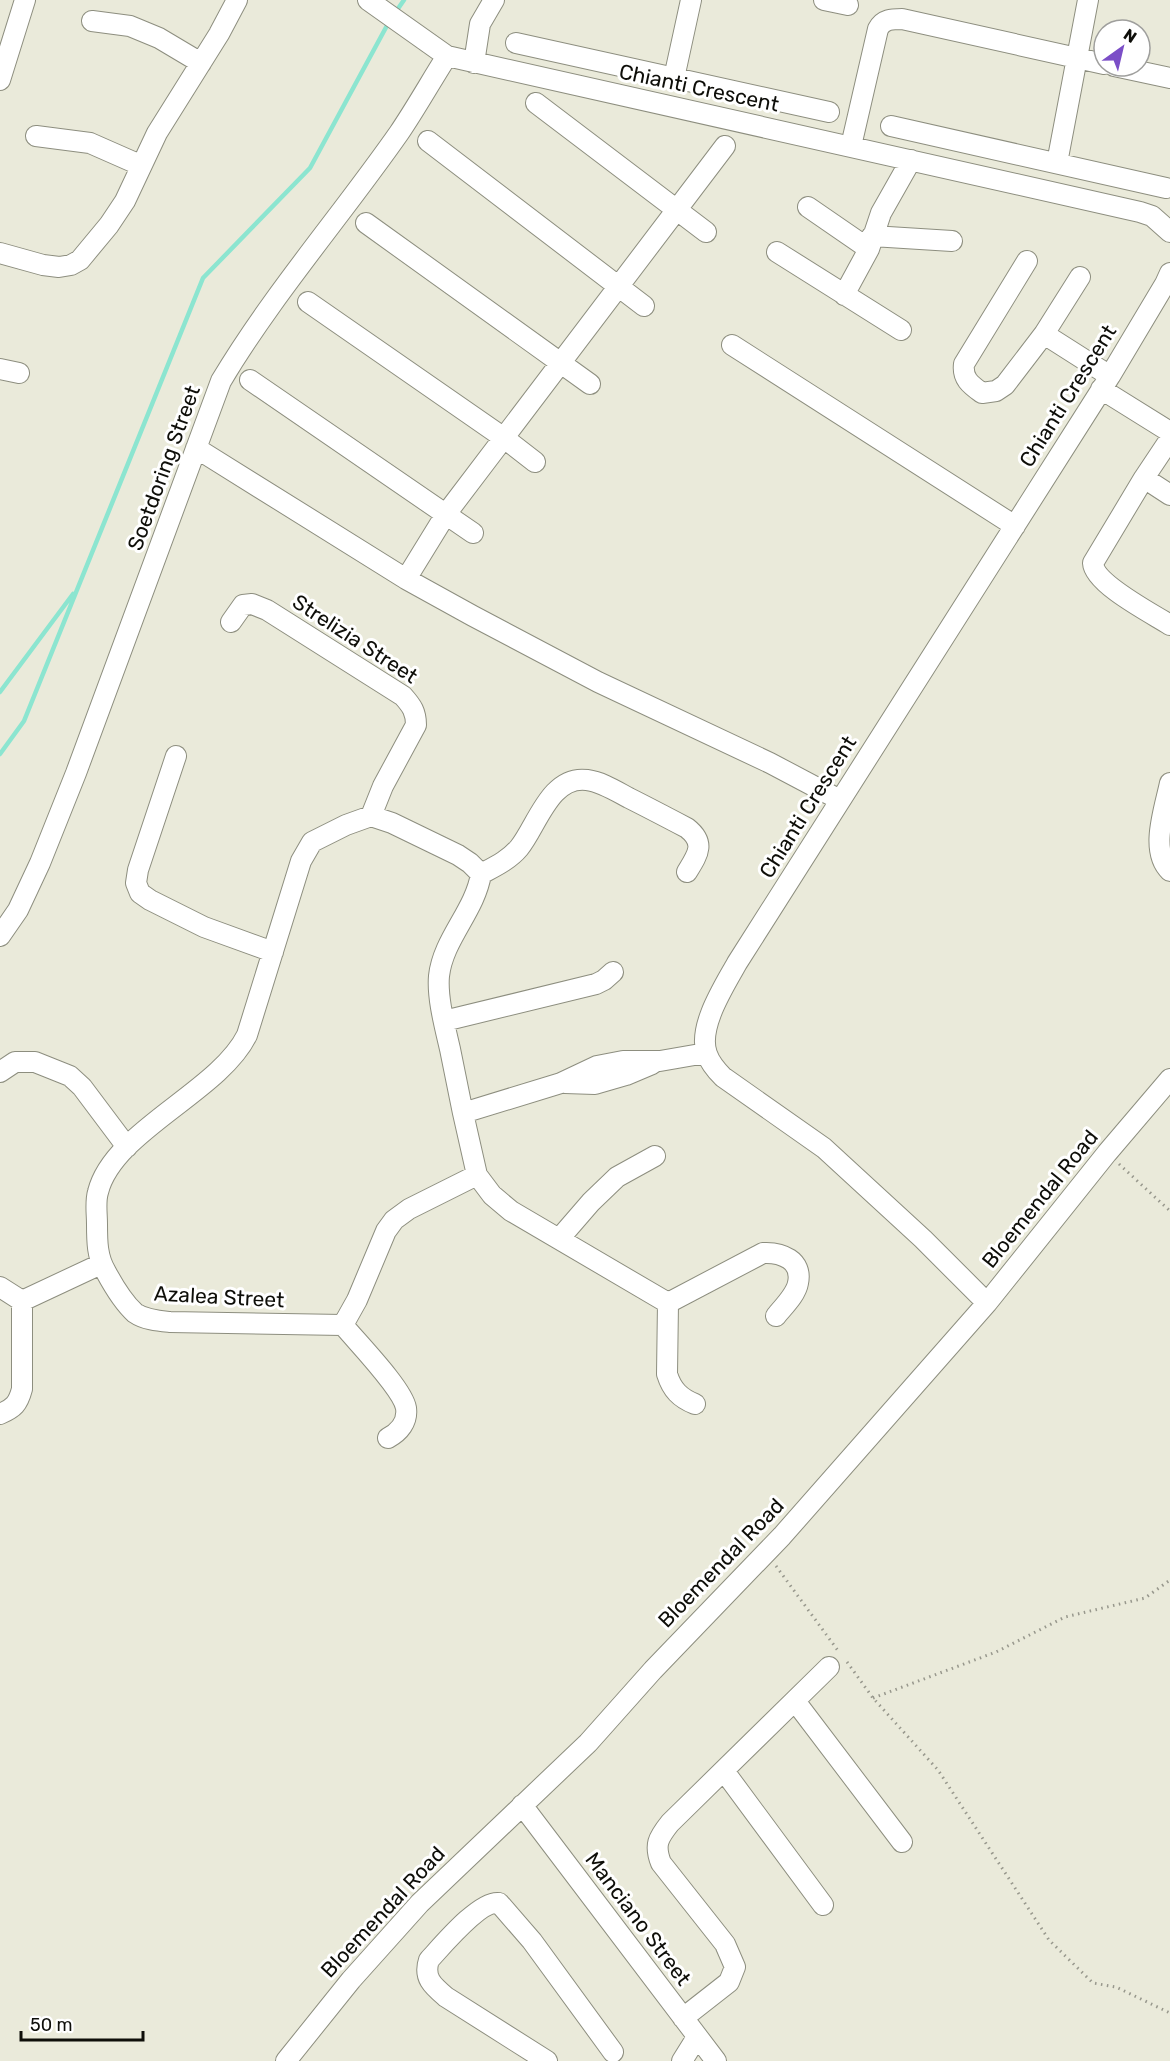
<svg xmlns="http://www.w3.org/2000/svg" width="1170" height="2061" viewBox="0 0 1170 2061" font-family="Rubik,sans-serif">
<rect width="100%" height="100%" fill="#eaeada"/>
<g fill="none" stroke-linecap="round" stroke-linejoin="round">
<path stroke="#8ce5d0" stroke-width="4.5" d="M 395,13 L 404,0
M 0,692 L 73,594
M 0,754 L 24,721 L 203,278 L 310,168 L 390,20"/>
<g stroke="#8d8e7f" stroke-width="22">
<path id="minor" d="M 368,0 L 447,56 L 1140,212 L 1152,216 L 1170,232
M 824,0 L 848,5
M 92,21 L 130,26 L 159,38 L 201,63
M 516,43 L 829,112
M 474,63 L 480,24 L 494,0
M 1114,66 L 1170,78
M 674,78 L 691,0
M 0,80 L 25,0
M 536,103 L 706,232
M 891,126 L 1166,188
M 36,136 L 90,143 L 140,165
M 428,141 L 644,306
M 851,146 L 878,29 C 883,19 892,19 902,19 L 1104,64
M 1057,163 L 1088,0
M 808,207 L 869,249
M 366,223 L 590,384
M 872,236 L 952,241
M 777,252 L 901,330
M 0,253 L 43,265 L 59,267 L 71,265 L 80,260 L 109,225 L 125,201 L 157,133 L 219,34 L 237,0
M 1027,261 L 964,364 C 962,379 971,385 982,393 L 996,391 L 1005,385 L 1044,334 L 1080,277
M 844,295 L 869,249 L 881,213 L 911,160
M 308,302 L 504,438 L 535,462
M 1044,334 L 1110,376
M 732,345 L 1015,526
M 0,369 L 19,373
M 250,380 L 473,533
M 1101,389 L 1170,432
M 1170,439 L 1144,478 L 1093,563 C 1094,584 1153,614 1170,625
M 196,448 L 406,579 L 473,616 L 598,682 L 770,763 L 840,800
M 1144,478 L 1170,495
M 406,579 L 446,514 L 725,146
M 231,622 L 243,605 L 252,604 L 267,610 L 403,696 C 412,706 416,712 416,725 L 383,786 L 371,816
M 176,756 L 138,870 L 136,883 L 140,893 L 150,900 L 204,927 L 273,952
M 1170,783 C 1165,808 1149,851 1170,871
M 481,874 C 475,911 443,939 439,976 C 437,998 445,1027 450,1049 C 458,1091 467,1133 477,1175 L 492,1195 L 511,1211 L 668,1303
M 481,874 C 494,867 509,860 519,848 C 537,826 550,775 587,780 C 602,782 616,791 629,798 C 649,808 668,818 687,828 C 706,843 698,854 687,872
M 0,936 L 18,910 L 40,863 L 76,773 L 221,381 C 273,294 341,216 399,133 C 416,108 431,81 447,56
M 444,1021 L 596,984 L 604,980 L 613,972
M 0,1072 L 15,1062 L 35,1062 L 70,1076 L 82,1087 L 127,1147
M 565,1083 L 595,1084 L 626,1075 L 652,1064
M 463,1113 L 561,1083 L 597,1066 L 623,1061 L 660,1061 L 706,1053
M 559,1239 L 591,1202 L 617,1177 L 655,1156
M 0,1287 L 22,1301 L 101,1264
M 668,1303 L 763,1253 C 781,1252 803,1260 798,1283 C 796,1295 783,1307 776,1316
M 668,1303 L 667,1374 C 672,1390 680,1398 695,1404
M 987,1303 L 923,1239 L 824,1148 L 723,1077 C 716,1070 710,1063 707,1054 C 697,1027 725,985 737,963 L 1110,376 L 1165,284 L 1170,273
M 343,1325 L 170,1322 C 159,1321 145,1320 135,1313 C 124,1303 113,1285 106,1272 C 97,1257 97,1241 97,1224 C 97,1213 95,1202 98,1192 C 113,1131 219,1092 247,1035 L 301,861 L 312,842 L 346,825 L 371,816 L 392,823 L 458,855 L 470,863 L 481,874
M 343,1325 L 357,1300 L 386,1231 L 394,1220 L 409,1209 L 477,1175
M 343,1325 C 357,1342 403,1389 406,1408 C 408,1422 399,1432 388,1438
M 0,1414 C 14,1408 18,1404 22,1389 L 22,1301
M 795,1701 L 902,1842
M 724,1771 L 823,1905
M 522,1805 L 716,2061
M 683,2018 L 729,1982 L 735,1967 L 725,1944 L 661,1863 C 654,1845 658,1838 670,1823 L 829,1667
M 286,2061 L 351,1980 L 420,1903 L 588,1743 L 653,1670 L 782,1536 L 987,1303 L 1107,1153 L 1170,1079
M 547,2061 L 446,1997 C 433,1986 423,1978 429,1960 C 442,1946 480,1900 499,1903 L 532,1941 L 613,2052
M 682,2061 L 697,2037"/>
</g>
<path stroke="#98988d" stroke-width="3" stroke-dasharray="1.5 4.5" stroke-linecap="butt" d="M 1119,1164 L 1170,1211
M 776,1566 L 839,1652
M 847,1662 L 873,1698 L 938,1770 L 1049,1940 L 1093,1983 L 1116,1987 L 1170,2013
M 873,1698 L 996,1652 L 1065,1617 L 1145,1598 L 1170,1580"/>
<use href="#minor" stroke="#fff" stroke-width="20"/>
</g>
<g text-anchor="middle" stroke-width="6" stroke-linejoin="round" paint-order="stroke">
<g font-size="21" fill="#0e0e09" stroke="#fff">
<text transform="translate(699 88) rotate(12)" y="7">Chianti Crescent</text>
<text transform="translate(1068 396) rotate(-58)" y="7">Chianti Crescent</text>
<text transform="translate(164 468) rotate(-70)" y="7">Soetdoring Street</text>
<text transform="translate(355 639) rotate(33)" y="7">Strelizia Street</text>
<text transform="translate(808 807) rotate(-58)" y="7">Chianti Crescent</text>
<text transform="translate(1040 1199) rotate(-51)" y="7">Bloemendal Road</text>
<text transform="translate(219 1297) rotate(3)" y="7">Azalea Street</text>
<text transform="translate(721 1563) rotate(-46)" y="7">Bloemendal Road</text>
<text transform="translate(383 1912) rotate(-47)" y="7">Bloemendal Road</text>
<text transform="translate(638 1919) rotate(53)" y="7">Manciano Street</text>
</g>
</g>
<g transform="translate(1122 48) rotate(34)"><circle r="28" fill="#ffffff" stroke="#9f9f9d" stroke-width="1.5"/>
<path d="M0-4.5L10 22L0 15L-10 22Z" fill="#7b4ec7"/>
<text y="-9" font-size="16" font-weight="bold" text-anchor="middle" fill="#0e0e09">N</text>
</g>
<path d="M21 2031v9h122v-9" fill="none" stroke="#0e0e09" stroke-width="3"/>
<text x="30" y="2031" font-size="18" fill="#0e0e09" stroke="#ffffff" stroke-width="4.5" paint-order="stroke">50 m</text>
</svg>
